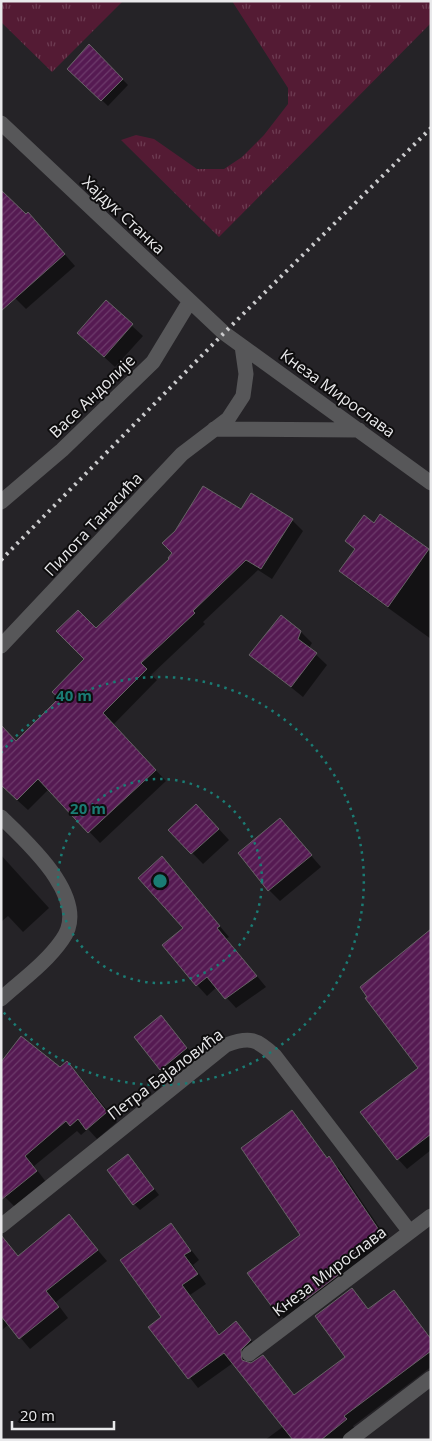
<svg xmlns="http://www.w3.org/2000/svg" width="432" height="1441" viewBox="0 0 432 1441" font-family="'Open Sans',sans-serif">
<defs>
<pattern id="grass-tufts" width="24" height="20" patternUnits="userSpaceOnUse" patternTransform="scale(1.25)"><rect width="24" height="20" fill="#541b34"/><path d="M3 7l-1-3M5 7V3M7 7l1-3M15 17l-1-3M17 17v-4M19 17l1-3" fill="none" stroke="#6d3c52"/></pattern>
<pattern id="building-hatch" width="6" height="6" patternUnits="userSpaceOnUse" patternTransform="scale(1.25)"><rect width="6" height="6" fill="#551a52"/><path d="M-1 1l2-2M0 6l6-6M5 7l2-2" fill="none" stroke="#6d3b6b"/></pattern>
</defs>
<rect width="100%" height="100%" fill="#252327"/>
<path fill="url(#grass-tufts)" d="M 1,1 L 123,1 L 52,72 L 1,22 Z
M 232,1 L 431,1 L 431,23 L 219,237 L 121,140 L 136,135 L 154,139 L 197,169 L 224,169 L 242,157 L 264,135 L 288,104 L 288,88 Z"/>
<path fill="#0007" d="M 90,46 L 128,85 L 108,106 L 69,69 Z
M 26,216 L 39,225 L 75,266 L 26,309 L 1,284 Z
M 106,302 L 143,336 L 115,367 L 89,343 Z
M 241,511 L 292,520 L 303,531 L 272,579 L 258,570 L 203,622 L 205,624 L 151,675 L 157,680 L 113,725 L 166,781 L 100,843 L 49,789 L 28,810 L 17,800 L 16,742 L 60,698 L 86,659 L 96,630 Z
M 381,516 L 431,552 L 431,639 L 351,581 L 341,571 L 356,550 L 346,541 L 375,524 Z
M 301,632 L 312,643 L 309,648 L 327,665 L 303,697 L 251,655 Z
M 207,816 L 229,840 L 203,864 L 170,830 Z
M 280,820 L 321,867 L 280,901 L 269,890 Z
M 1,855 L 49,908 L 23,932 L 8,916 L 1,922 Z
M 162,858 L 229,937 L 226,939 L 266,987 L 236,1008 L 217,987 L 207,996 L 197,985 L 185,928 Z
M 431,933 L 431,1150 L 407,1169 L 398,1159 L 419,1068 Z
M 161,1017 L 197,1059 L 172,1080 L 136,1038 Z
M 60,1069 L 77,1073 L 117,1122 L 97,1139 L 88,1129 L 81,1135 L 77,1131 L 34,1166 L 46,1182 L 15,1207 L 1,1193 Z
M 292,1112 L 328,1159 L 339,1168 L 390,1243 L 285,1320 L 276,1310 L 302,1236 Z
M 133,1161 L 159,1195 L 140,1210 L 134,1204 Z
M 69,1216 L 107,1261 L 56,1302 L 68,1318 L 30,1349 L 9,1324 L 1,1331 L 1,1252 L 9,1246 L 19,1256 Z
M 171,1224 L 199,1260 L 193,1265 L 206,1284 L 190,1295 L 220,1335 L 236,1322 L 260,1351 L 250,1360 L 250,1365 L 263,1357 L 295,1396 L 347,1357 L 352,1289 L 369,1310 L 394,1292 L 431,1338 L 431,1367 L 353,1426 L 355,1429 L 342,1440 L 265,1440 L 284,1426 L 233,1363 L 198,1388 L 150,1327 L 163,1317 Z"/>
<path fill="url(#building-hatch)" stroke="#676366" d="M 89,44 L 123,79 L 101,101 L 67,69 Z
M 1,190 L 26,214 L 28,212 L 65,254 L 1,311 Z
M 106,300 L 133,324 L 104,357 L 77,333 Z
M 203,486 L 241,509 L 251,493 L 293,519 L 261,569 L 246,560 L 193,611 L 195,613 L 141,663 L 147,669 L 103,713 L 156,770 L 88,833 L 38,779 L 17,800 L 1,785 L 1,725 L 16,741 L 59,698 L 52,692 L 84,659 L 56,631 L 78,610 L 96,628 L 169,559 L 168,558 L 172,553 L 162,543 L 175,531 Z
M 380,514 L 429,549 L 388,607 L 339,571 L 355,549 L 345,541 L 364,515 L 374,523 Z
M 281,615 L 301,631 L 298,639 L 317,653 L 291,687 L 249,655 Z
M 196,804 L 219,829 L 191,854 L 168,830 Z
M 280,818 L 312,855 L 268,891 L 238,853 Z
M 162,856 L 220,926 L 217,928 L 257,976 L 225,999 L 207,977 L 196,986 L 162,945 L 183,928 L 138,878 Z
M 431,929 L 431,1134 L 397,1160 L 360,1112 L 418,1068 L 365,998 L 367,997 L 360,987 Z
M 161,1015 L 187,1048 L 160,1070 L 134,1037 Z
M 21,1036 L 60,1067 L 67,1061 L 107,1112 L 86,1130 L 78,1119 L 70,1126 L 66,1121 L 25,1156 L 37,1171 L 1,1200 L 1,1062 Z
M 292,1110 L 327,1158 L 329,1156 L 381,1233 L 336,1267 L 341,1273 L 304,1301 L 299,1294 L 275,1311 L 247,1273 L 300,1235 L 241,1148 Z
M 128,1154 L 154,1189 L 133,1205 L 107,1170 Z
M 69,1214 L 98,1250 L 46,1291 L 59,1307 L 19,1339 L 1,1316 L 1,1235 L 18,1256 Z
M 171,1223 L 191,1251 L 184,1255 L 198,1274 L 182,1285 L 219,1335 L 236,1321 L 251,1340 L 241,1350 L 242,1360 L 251,1363 L 263,1355 L 294,1395 L 345,1357 L 315,1316 L 352,1288 L 368,1309 L 394,1290 L 431,1339 L 431,1351 L 344,1416 L 347,1419 L 321,1440 L 293,1440 L 224,1353 L 188,1379 L 148,1327 L 161,1317 L 120,1260 Z"/>
<g fill="none" stroke-linecap="round" stroke-linejoin="round">
<path stroke="#575759" stroke-width="15" d="M 1,123 L 224,333 L 431,483
M 214,429 L 359,430
M 1,502 L 62,450 L 153,362 L 190,301
M 1,646 L 182,454 L 228,419 L 243,396 L 246,374 L 242,346
M 1,817 C 28,843 92,900 62,940 C 46,963 22,980 1,999
M 1,1226 L 226,1045 C 250,1036 257,1039 275,1056 L 410,1232
M 249,1354 L 431,1216
M 350,1440 L 431,1378"/>
<path stroke="#ccccce" stroke-width="4" stroke-dasharray="2.5 5" stroke-linecap="butt" d="M 1,560 L 224,333 L 431,128"/>
</g>
<g fill="none" stroke="#1a7c74" stroke-width="2.5" stroke-dasharray="2.5 5">
<circle cx="160" cy="881" r="102"/>
<path d="M1 753A204 204 0 1 1 1 1009"/>
</g>
<g text-anchor="middle" stroke-width="4" stroke-linejoin="round" paint-order="stroke">
<g font-size="16" fill="#e9e9eb" stroke="#0e0d0e">
<text transform="translate(124 215) rotate(43)" y="6">Хајдук Станка</text>
<text transform="translate(338 393) rotate(36)" y="6">Кнеза Мирослава</text>
<text transform="translate(92 396) rotate(-44)" y="6">Васе Андолије</text>
<text transform="translate(93 524) rotate(-47)" y="6">Пилота Танасића</text>
<text transform="translate(165 1074) rotate(-37)" y="6">Петра Бајаловића</text>
<text transform="translate(329 1271) rotate(-37)" y="6">Кнеза Мирослава</text>
</g>
</g>
<circle cx="160" cy="881" r="8" fill="#1a7c74" stroke="#0e0d0e" stroke-width="2.5"/>
<g font-size="15" text-anchor="middle" font-weight="bold" fill="#1a7c74" stroke="#0e0d0e" stroke-width="4" stroke-linejoin="round" paint-order="stroke">
<text x="74" y="701">40 m</text>
<text x="88" y="814">20 m</text>
</g>
<rect width="432" height="1441" fill="none" stroke="#e9e9eb" stroke-width="5"/>
<path d="M12 1421v8h102v-8" fill="none" stroke="#e9e9eb" stroke-width="2.5"/>
<text x="20" y="1421" font-size="15" fill="#e9e9eb" stroke="#0e0d0e" stroke-width="4" paint-order="stroke">20 m</text>
</svg>
